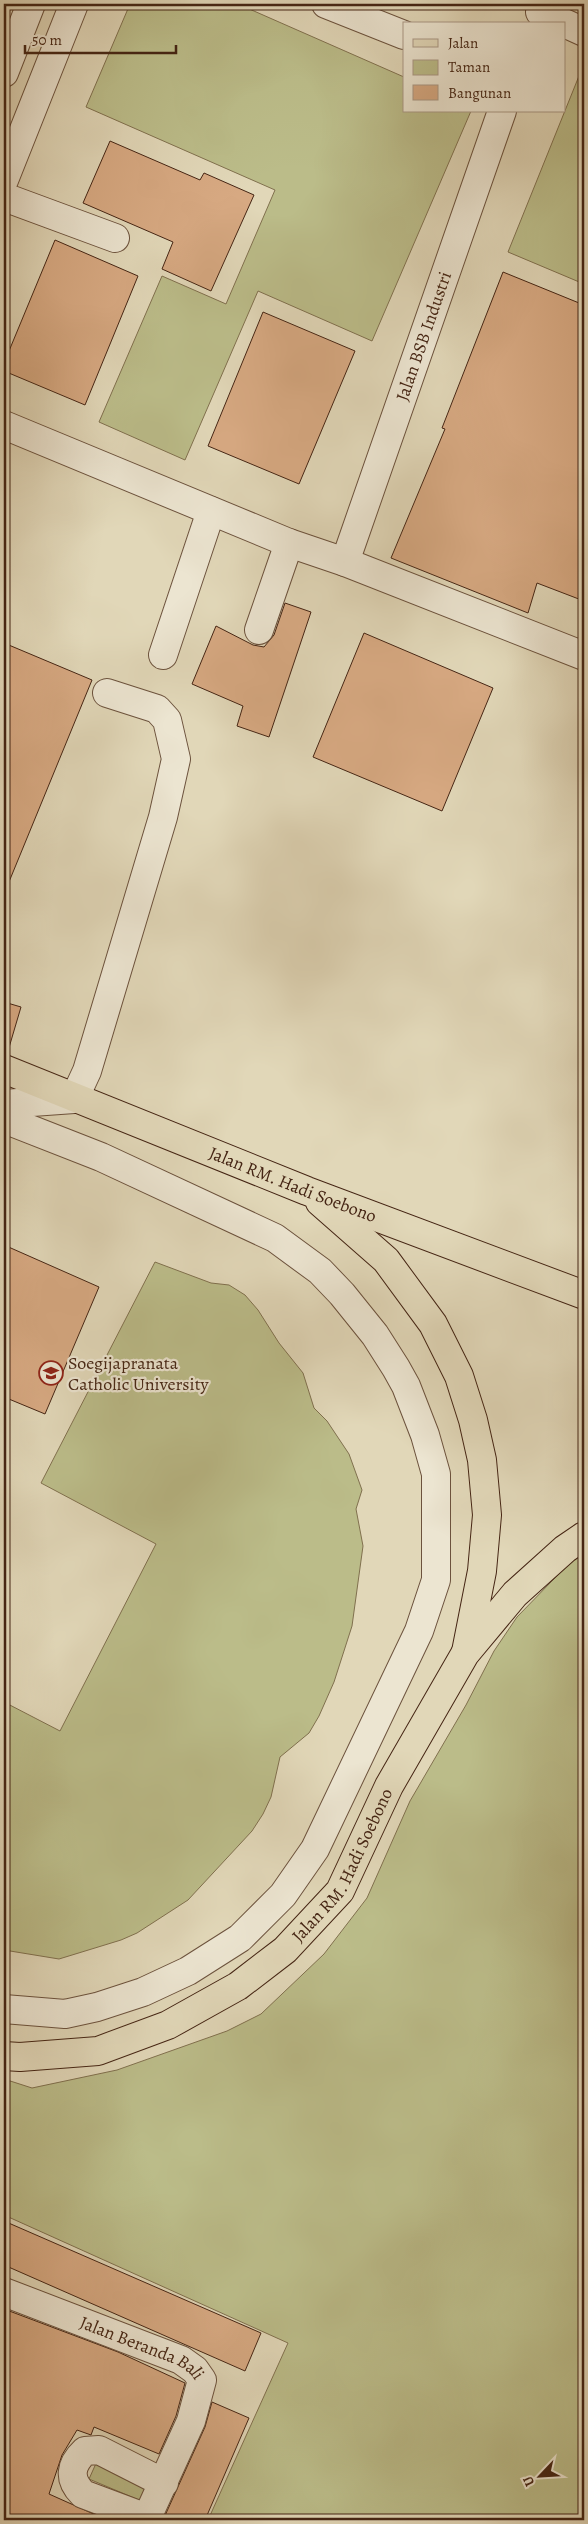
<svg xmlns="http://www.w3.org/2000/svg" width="588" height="2524" viewBox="0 0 588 2524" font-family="Alegreya,serif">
<rect width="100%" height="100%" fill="#e1d7b8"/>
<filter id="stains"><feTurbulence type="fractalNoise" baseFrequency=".004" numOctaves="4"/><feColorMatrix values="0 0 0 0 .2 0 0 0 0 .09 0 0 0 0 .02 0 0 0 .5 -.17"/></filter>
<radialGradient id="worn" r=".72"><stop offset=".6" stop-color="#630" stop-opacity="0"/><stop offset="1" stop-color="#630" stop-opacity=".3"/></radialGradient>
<path fill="#bbbc89" stroke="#80704e" d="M 130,4 L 238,4 L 404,77 L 404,111 L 471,111 L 372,341 L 258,291 L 185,460 L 99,422 L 162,276 L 226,304 L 275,190 L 86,107 Z
M 581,71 L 584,72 L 584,284 L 508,252 Z
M 155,1262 L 211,1283 L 229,1285 L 245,1295 L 258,1310 L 279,1343 L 303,1373 L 314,1408 L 327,1421 L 349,1454 L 362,1490 L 356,1509 L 363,1546 L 352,1626 L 334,1682 L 319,1716 L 309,1733 L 280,1757 L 271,1797 L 263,1814 L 252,1831 L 188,1900 L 137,1933 L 121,1940 L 59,1959 L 4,1950 L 4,1702 L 60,1731 L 156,1544 L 41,1483 Z
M 584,1548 L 584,2520 L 208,2520 L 288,2343 L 4,2215 L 4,2079 L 32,2088 L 117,2070 L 227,2031 L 261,2014 L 324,1954 L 367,1898 L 410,1801 L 466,1705 L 494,1651 L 517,1617 Z
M 98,2459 L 154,2483 L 146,2503 L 89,2479 Z"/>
<path fill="#d7a982" stroke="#452514" d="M 110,141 L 200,180 L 204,173 L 254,195 L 211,291 L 162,269 L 173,242 L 83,203 Z
M 55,240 L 138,276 L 85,405 L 4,371 L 4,363 Z
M 503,272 L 584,305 L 584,601 L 537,583 L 528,613 L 391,558 L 445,429 L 442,428 Z
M 263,312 L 355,351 L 299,484 L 208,446 Z
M 285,603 L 311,612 L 269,737 L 237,726 L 243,706 L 192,684 L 216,626 L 253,645 L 264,647 L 274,635 Z
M 364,633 L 493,688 L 442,811 L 313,757 Z
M 4,643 L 92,680 L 4,894 Z
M 4,1002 L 21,1007 L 8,1051 L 4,1050 Z
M 4,1245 L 99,1287 L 45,1414 L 4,1397 Z
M 4,2221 L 261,2333 L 245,2371 L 4,2265 Z
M 4,2309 L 118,2352 L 185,2383 L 176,2416 L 159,2454 L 94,2427 L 91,2435 L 77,2430 L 62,2455 L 49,2494 L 107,2520 L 4,2520 Z
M 212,2402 L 249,2418 L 205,2520 L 163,2520 L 205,2427 Z"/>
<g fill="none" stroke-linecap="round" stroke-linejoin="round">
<g stroke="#6c523d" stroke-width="30">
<g id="minor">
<path d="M 326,4 L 404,35"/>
<path d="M 540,12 L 584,32"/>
<path d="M 4,73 L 31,4"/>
<path d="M 4,180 L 74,4"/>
<path d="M 4,197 L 115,238"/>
<path d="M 4,425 L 289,543 L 345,562 L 584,656"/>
<path id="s1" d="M 345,562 L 502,111"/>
<path d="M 259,630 L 289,543"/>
<path d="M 163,655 L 211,511"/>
<path d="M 4,1104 L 74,1099 L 87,1071 L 163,817 L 176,759 L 167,720 L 157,709 L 107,693"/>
<path d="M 4,1119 L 101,1157 L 275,1238 L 320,1271 L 342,1294 L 375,1335 L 396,1368 L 406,1386 L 425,1435 L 436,1474 L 436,1580 L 419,1631 L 315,1849 L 283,1895 L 240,1938 L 188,1971 L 143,1992 L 97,2007 L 65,2014 L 4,2009"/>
<path id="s2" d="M 4,2292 L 181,2360 L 195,2370 L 202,2380 L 191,2421 L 146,2520"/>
<path d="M 147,2518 L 83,2494 C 68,2479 70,2465 85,2451 L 99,2450 L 164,2483"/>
</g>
</g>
<g stroke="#452514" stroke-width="30">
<g id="major">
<path id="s3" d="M 4,1069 L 307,1191 L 584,1295"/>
<path d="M 320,1202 L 386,1260 L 433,1324 L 459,1376 L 473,1420 L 482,1460 L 487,1515 L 482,1571 L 466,1652"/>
<path id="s4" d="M 4,2056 L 20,2057 L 98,2051 L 168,2025 L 238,1986 L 285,1950 L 340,1891 L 389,1786 L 465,1654 L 515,1594 L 565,1549 L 584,1536"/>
</g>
</g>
<use href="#minor" stroke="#ece5d1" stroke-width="28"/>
<use href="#major" stroke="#e1d7b8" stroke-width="28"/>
</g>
<defs>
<g id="university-ring" transform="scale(1.25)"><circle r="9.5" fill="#ece5d1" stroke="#8f2418" stroke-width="1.5"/><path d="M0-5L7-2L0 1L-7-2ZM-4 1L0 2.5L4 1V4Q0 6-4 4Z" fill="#8f2418"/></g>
</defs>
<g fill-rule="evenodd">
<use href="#university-ring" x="51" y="1373"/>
</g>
<g text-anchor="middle" stroke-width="4.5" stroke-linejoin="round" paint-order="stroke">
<g font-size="18" fill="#452514" stroke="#ece5d1">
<text dy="6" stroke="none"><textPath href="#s1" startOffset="239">Jalan BSB Industri</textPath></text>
<text dy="6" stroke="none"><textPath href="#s3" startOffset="311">Jalan RM. Hadi Soebono</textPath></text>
<text dy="6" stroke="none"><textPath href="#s4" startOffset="412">Jalan RM. Hadi Soebono</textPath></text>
<text dy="6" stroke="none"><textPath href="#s2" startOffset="149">Jalan Beranda Bali</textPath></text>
</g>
<g font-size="18" fill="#452514" stroke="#ece5d1" text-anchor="start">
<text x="68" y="1369">Soegijapranata<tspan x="68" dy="21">Catholic University</tspan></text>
</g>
</g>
<rect width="588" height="2524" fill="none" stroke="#e1d7b8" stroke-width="20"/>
<rect x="5" y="5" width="578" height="2514" fill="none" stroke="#452514" stroke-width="2.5"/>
<rect x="10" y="10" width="568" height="2504" fill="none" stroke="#452514"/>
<rect x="403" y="22" width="162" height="90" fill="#ece5d1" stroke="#a99885"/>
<rect x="413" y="39" width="25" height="8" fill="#e1d7b8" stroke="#a99885"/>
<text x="448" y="48" font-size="15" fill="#452514">Jalan</text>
<rect x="413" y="60" width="25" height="15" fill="#bbbc89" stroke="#a99885"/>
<text x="448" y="72" font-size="15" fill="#452514">Taman</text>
<rect x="413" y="85" width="25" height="15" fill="#d7a982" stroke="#a99885"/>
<text x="448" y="98" font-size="15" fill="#452514">Bangunan</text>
<g transform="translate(540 2476) rotate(245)" stroke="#ece5d1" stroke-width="4" paint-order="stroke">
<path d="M0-4L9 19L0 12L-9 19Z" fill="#452514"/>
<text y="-8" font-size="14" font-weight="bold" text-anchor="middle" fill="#452514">U</text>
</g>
<path d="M25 45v8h151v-8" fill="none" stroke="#452514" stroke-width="2.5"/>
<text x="32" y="45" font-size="15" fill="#452514" stroke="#ece5d1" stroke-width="4" paint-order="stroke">50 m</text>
<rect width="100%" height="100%" filter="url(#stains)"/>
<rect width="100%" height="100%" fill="url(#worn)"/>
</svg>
